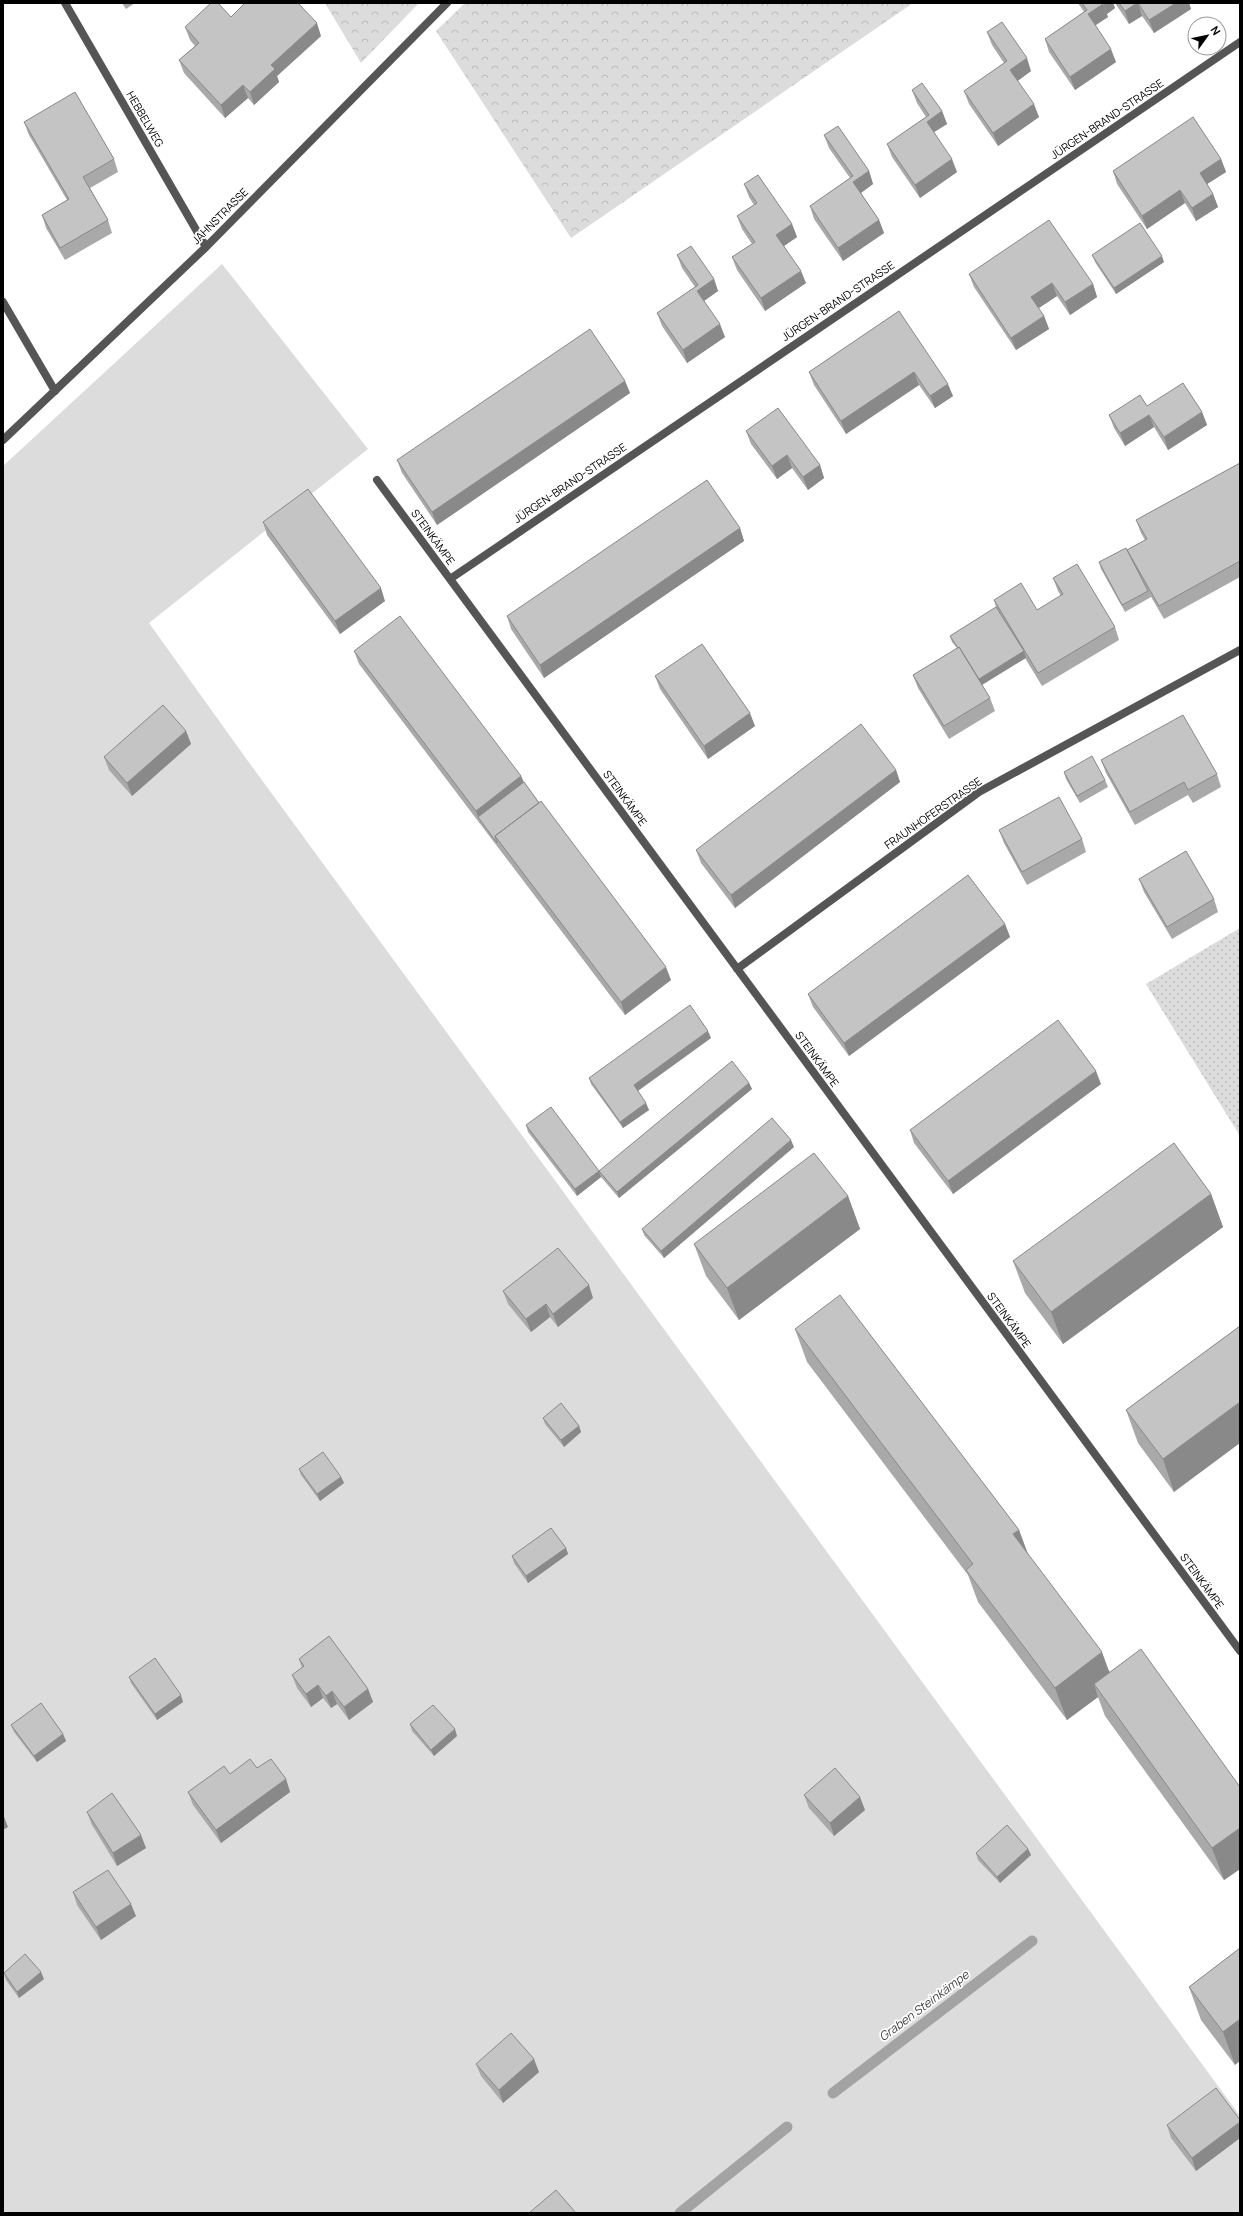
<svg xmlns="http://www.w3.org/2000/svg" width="1243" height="2216" viewBox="0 0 1243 2216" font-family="Manrope,sans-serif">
<defs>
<pattern id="forest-crowns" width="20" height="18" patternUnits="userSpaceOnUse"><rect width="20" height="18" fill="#dcdcdc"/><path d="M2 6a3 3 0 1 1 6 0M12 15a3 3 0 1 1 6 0" fill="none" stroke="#bbb"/></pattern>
<pattern id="park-dots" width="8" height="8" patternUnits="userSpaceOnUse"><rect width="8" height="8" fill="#dcdcdc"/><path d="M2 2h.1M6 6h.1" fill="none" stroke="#bbb" stroke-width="1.8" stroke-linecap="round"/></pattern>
</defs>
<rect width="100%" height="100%" fill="#fff"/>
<path fill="#dcdcdc" d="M 222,264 L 368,449 L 149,623 L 245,757 L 1240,2116 L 1240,2213 L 3,2213 L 3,466 Z"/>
<path fill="url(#forest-crowns)" d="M 325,3 L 419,3 L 361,63 Z
M 465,3 L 913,3 L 571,238 L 436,31 Z"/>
<path fill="url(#park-dots)" d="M 1240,928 L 1240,1136 L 1146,984 Z"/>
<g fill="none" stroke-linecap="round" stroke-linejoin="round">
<path stroke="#a3a3a3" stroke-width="11" d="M 833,2093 L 1032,1941
M 680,2213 L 787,2127"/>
<path stroke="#555" stroke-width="8" d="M 3,302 L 55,391"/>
<path stroke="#555" stroke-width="8" d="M 65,3 L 206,247
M 3,440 L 206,247 L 447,3
M 377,480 L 1240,1651
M 450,579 L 1240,42
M 737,969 L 979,792 L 1240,650"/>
</g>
<path fill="#a9a9a9" d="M 122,3 L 135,3 L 126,9 Z
M 1078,3 L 1113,3 L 1115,8 L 1107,14 L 1106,13 L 1108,17 L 1095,25 L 1116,62 L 1075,90 L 1049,52 L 1045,39 L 1084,12 Z
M 1115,3 L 1189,3 L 1191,9 L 1154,33 L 1142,16 L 1129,24 Z
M 231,17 L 321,36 L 277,76 L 279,82 L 254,105 L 248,98 L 225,118 L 184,73 L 179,60 L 195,46 L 190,40 L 185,27 Z
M 987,32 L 1031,71 L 1017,81 L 1039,117 L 998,146 L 969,104 L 964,91 L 1004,63 L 992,45 Z
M 912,90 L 942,111 L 947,124 L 934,132 L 957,172 L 920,198 L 892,157 L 887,144 L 926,117 L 917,103 Z
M 24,122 L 114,159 L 118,172 L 90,188 L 108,220 L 112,233 L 65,260 L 46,228 L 42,215 L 67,200 L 29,135 Z
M 824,135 L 869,171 L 873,184 L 861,193 L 879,220 L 884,233 L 843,261 L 814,219 L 810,206 L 850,178 L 829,148 Z
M 1221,159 L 1226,172 L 1207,184 L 1213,194 L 1218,207 L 1196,221 L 1185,203 L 1147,229 L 1117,184 L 1113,171 Z
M 744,184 L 792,224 L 797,237 L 784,246 L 806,283 L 765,311 L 737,270 L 732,257 L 752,244 L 742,229 L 737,216 L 754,205 L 749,197 Z
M 677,255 L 714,279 L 718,291 L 704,301 L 725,337 L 687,363 L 662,326 L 657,313 L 695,287 L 682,268 Z
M 1092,255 L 1164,262 L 1116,294 L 1095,262 Z
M 969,274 L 1093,284 L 1097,297 L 1070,315 L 1057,296 L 1038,308 L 1044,316 L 1049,329 L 1016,350 L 974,287 Z
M 899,311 L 953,396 L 935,408 L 919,385 L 846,434 L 814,385 L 809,372 Z
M 625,381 L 630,393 L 437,525 L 402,473 L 397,460 Z
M 1147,406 L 1202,412 L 1207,425 L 1168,450 L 1154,427 L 1125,446 L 1114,428 L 1109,415 Z
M 746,431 L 820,465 L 824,478 L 808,490 L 792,468 L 777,479 L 751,444 Z
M 1240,463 L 1240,577 L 1164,619 L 1150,595 L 1151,597 L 1125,612 L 1101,569 L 1099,562 L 1129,554 L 1127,550 L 1145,540 L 1141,533 L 1136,520 Z
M 263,522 L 385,601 L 340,634 L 267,535 Z
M 740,528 L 744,541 L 544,678 L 511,629 L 507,616 Z
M 1053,578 L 1115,627 L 1119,640 L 1042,686 L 1025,658 L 982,685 L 990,698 L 995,711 L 949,739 L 918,688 L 913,675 L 957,648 L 952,642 L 950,636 L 996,607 L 994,600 L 1037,610 L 1061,596 L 1058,591 Z
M 354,651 L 521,776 L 524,782 L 671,980 L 625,1015 L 359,664 Z
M 655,676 L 755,726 L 708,759 L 660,689 Z
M 186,731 L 191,744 L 132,796 L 109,770 L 104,757 Z
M 1101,760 L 1217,774 L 1221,787 L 1193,803 L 1188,795 L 1135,825 L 1106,773 Z
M 896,770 L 900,782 L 735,908 L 701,863 L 696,850 Z
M 1064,772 L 1105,780 L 1108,787 L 1080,803 L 1066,779 Z
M 999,830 L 1082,839 L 1086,852 L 1027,885 L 1004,843 Z
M 1139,879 L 1214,899 L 1218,912 L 1172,939 L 1144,892 Z
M 1005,924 L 1010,937 L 849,1056 L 813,1007 L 808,994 Z
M 711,1038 L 638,1091 L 649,1110 L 623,1128 L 591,1084 L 589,1078 Z
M 749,1083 L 752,1089 L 619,1198 L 601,1177 L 577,1196 L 528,1132 L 526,1125 L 599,1171 Z
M 1101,1084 L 953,1194 L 914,1143 L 910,1130 Z
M 794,1147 L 664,1258 L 644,1235 L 642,1229 Z
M 1211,1194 L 1223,1227 L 1063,1344 L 1025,1293 L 1013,1261 Z
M 848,1196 L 860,1229 L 739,1320 L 706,1276 L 694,1244 Z
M 503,1291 L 593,1298 L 558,1327 L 550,1317 L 531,1332 L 508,1304 Z
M 1240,1326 L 1174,1492 L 1138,1443 L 1126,1410 Z
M 795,1329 L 1019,1530 L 1027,1553 L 1110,1672 L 1240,1787 L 1240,1869 L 1224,1880 L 1105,1716 L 1098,1697 L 1067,1720 L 978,1602 L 968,1575 L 807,1362 Z
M 543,1418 L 579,1426 L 581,1432 L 564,1447 L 545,1424 Z
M 299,1469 L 341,1477 L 344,1483 L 320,1501 L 301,1475 Z
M 566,1548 L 568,1554 L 528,1583 L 514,1563 L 512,1556 Z
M 299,1659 L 368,1689 L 373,1702 L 349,1720 L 337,1704 L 331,1708 L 323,1698 L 311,1707 L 297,1688 L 292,1675 L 302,1668 Z
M 129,1677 L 183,1702 L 157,1720 L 131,1683 Z
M 410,1724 L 457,1736 L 434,1756 L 412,1731 Z
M 11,1725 L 63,1734 L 66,1741 L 37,1762 L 14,1732 Z
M 257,1768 L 286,1779 L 290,1792 L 221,1843 L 193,1805 L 188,1792 L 230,1774 Z
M 804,1795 L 865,1810 L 834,1836 L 809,1808 Z
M 87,1812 L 146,1848 L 117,1866 L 92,1825 Z
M 1028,1849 L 1031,1855 L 1000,1883 L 978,1860 L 976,1853 Z
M 73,1892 L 136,1916 L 101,1940 L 77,1905 Z
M 1240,1948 L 1235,2065 L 1201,2020 L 1189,1987 Z
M 4,1973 L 44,1979 L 19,1998 L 6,1980 Z
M 476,2064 L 539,2072 L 503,2103 L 481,2076 Z
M 1240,2120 L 1240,2138 L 1196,2171 L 1171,2138 L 1167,2125 Z"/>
<path fill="#898989" d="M 1103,3 L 1113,3 L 1115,8 L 1107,14 Z
M 1138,3 L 1142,16 L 1129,24 L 1125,11 Z
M 1176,3 L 1189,3 L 1191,9 L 1154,33 L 1149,20 Z
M 1103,4 L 1108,17 L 1093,27 L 1088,14 Z
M 317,23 L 321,36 L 277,76 L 279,82 L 254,105 L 250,92 L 271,65 Z
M 1111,49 L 1116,62 L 1075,90 L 1070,77 Z
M 1027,58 L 1031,71 L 1015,83 L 1010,70 Z
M 243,85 L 248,98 L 225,118 L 221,105 Z
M 1034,104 L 1039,117 L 998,146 L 993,133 Z
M 942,111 L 947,124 L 931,134 L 927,122 Z
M 952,159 L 957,172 L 920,198 L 915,185 Z
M 1221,159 L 1226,172 L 1204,186 L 1200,173 Z
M 869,171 L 873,184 L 858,195 L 853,182 Z
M 1180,190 L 1185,203 L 1147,229 L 1142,216 Z
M 1213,194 L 1218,207 L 1196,221 L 1192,208 Z
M 879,220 L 884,233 L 843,261 L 838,248 Z
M 792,224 L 797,237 L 781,248 L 776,235 Z
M 1162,256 L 1164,262 L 1116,294 L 1114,288 Z
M 801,271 L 806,283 L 765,311 L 761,298 Z
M 714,279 L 718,291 L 701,303 L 697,291 Z
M 1052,283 L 1057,296 L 1036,310 L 1031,297 Z
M 1093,284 L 1097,297 L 1070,315 L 1065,302 Z
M 1044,316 L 1049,329 L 1016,350 L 1011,338 Z
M 720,324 L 725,337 L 687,363 L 683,350 Z
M 914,372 L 919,385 L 846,434 L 841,421 Z
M 625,381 L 630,393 L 437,525 L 432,512 Z
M 948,384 L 953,396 L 935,408 L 930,396 Z
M 1202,412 L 1207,425 L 1168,450 L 1164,437 Z
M 1149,415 L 1154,427 L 1125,446 L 1120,433 Z
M 787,455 L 792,468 L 777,479 L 772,466 Z
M 820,465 L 824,478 L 808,490 L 803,477 Z
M 740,528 L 744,541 L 544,678 L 540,665 Z
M 381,588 L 385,601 L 340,634 L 335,621 Z
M 1024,651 L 1026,658 L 980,686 L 978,680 Z
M 750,713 L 755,726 L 708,759 L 704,746 Z
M 186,731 L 191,744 L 132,796 L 127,783 Z
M 896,770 L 900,782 L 735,908 L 731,895 Z
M 521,776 L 526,789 L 478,817 L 476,811 Z
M 1005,924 L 1010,937 L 849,1056 L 844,1043 Z
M 666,967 L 671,980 L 625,1015 L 621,1002 Z
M 708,1031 L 711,1038 L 636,1092 L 634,1085 Z
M 1096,1071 L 1101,1084 L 953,1194 L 948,1181 Z
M 749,1083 L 752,1089 L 619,1198 L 617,1192 Z
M 646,1103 L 649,1110 L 623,1128 L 620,1122 Z
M 791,1140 L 794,1147 L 664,1258 L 661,1251 Z
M 599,1171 L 601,1177 L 577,1196 L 575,1189 Z
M 1211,1194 L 1223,1227 L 1063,1344 L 1051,1312 Z
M 848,1196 L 860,1229 L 739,1320 L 727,1288 Z
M 589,1285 L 593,1298 L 558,1327 L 553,1314 Z
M 546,1304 L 550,1317 L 531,1332 L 526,1319 Z
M 1240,1402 L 1240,1443 L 1174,1492 L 1163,1459 Z
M 579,1426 L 581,1432 L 564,1447 L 561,1440 Z
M 341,1477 L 344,1483 L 320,1501 L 317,1494 Z
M 1019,1530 L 1031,1562 L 1013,1534 Z
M 566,1548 L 568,1554 L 528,1583 L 526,1576 Z
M 1102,1652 L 1114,1685 L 1094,1684 L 1098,1697 L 1067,1720 L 1055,1688 Z
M 318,1685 L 323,1698 L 311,1707 L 306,1694 Z
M 368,1689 L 373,1702 L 349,1720 L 344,1707 Z
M 332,1691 L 337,1704 L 331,1708 L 326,1696 Z
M 181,1695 L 183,1702 L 157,1720 L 155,1714 Z
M 455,1729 L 457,1736 L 434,1756 L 431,1750 Z
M 63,1734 L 66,1741 L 37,1762 L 34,1756 Z
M 286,1779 L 290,1792 L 221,1843 L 216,1830 Z
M 860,1797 L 865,1810 L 834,1836 L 830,1823 Z
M 3,1814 L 8,1827 L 3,1830 Z
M 1240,1828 L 1240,1869 L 1224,1880 L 1212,1848 Z
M 141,1835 L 146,1848 L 117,1866 L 113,1853 Z
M 1028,1849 L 1031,1855 L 1000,1883 L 997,1877 Z
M 131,1904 L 136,1916 L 101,1940 L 96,1927 Z
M 41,1972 L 44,1979 L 19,1998 L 17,1992 Z
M 1240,2019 L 1240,2061 L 1235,2065 L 1223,2032 Z
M 534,2059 L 539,2072 L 503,2103 L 499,2090 Z
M 1240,2122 L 1240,2138 L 1196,2171 L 1192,2158 Z"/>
<path fill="#c4c4c4" stroke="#898989" d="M 211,3 L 218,3 L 231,17 L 245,3 L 298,3 L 317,23 L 271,65 L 275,69 L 250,92 L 243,85 L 221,105 L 179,60 L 199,43 L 185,27 Z
M 1082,3 L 1102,3 L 1103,4 L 1088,14 L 1111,49 L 1070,77 L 1045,39 L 1087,10 Z
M 1119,3 L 1137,3 L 1125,11 Z
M 1138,3 L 1176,3 L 1149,20 Z
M 1002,22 L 1027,58 L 1010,70 L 1034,104 L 993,133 L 964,91 L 1007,61 L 987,32 Z
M 922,83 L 942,111 L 927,122 L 952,159 L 915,185 L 887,144 L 929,115 L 912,90 Z
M 75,92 L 114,159 L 83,177 L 108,220 L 60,248 L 42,215 L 69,199 L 24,122 Z
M 1193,117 L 1221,159 L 1200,173 L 1213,194 L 1192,208 L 1180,190 L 1142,216 L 1113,171 Z
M 838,126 L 869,171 L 853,182 L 879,220 L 838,248 L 810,206 L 853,176 L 824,135 Z
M 758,175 L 792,224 L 776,235 L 801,271 L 761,298 L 732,257 L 755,242 L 737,216 L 757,203 L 744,184 Z
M 1049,220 L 1093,284 L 1065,302 L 1052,283 L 1031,297 L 1044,316 L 1011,338 L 969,274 Z
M 1140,223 L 1162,256 L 1114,288 L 1092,255 Z
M 691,246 L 714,279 L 697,291 L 720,324 L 683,350 L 657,313 L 698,285 L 677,255 Z
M 899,311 L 948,384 L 930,396 L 914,372 L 841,421 L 809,372 Z
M 590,329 L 625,381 L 432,512 L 397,460 Z
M 1183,383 L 1202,412 L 1164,437 L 1149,415 L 1120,433 L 1109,415 L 1140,395 L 1147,406 Z
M 778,408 L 820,465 L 803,477 L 787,455 L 772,466 L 746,431 Z
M 1240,463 L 1240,561 L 1159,606 L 1127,550 L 1147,539 L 1136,520 Z
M 707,480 L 740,528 L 540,665 L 507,616 Z
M 308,489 L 381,588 L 335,621 L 263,522 Z
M 1126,548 L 1148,591 L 1122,605 L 1099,562 Z
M 1077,564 L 1115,627 L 1038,673 L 994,600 L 1021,583 L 1037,610 L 1063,594 L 1053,578 Z
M 996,607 L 1024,651 L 979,679 L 959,647 L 958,648 L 950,636 Z
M 400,616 L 521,776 L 476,811 L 354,651 Z
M 702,644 L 750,713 L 704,746 L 655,676 Z
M 959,647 L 990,698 L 944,726 L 913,675 Z
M 163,705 L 186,731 L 127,783 L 104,757 Z
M 1183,715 L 1217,774 L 1188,790 L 1184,782 L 1130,812 L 1101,760 Z
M 861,724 L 896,770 L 731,895 L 696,850 Z
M 1092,756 L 1105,780 L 1077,796 L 1064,772 Z
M 524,782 L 539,803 L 495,836 L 497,843 L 478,817 Z
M 1059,797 L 1082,839 L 1022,872 L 999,830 Z
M 541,801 L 666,967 L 621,1002 L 495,836 Z
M 1186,851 L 1214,899 L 1167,927 L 1139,879 Z
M 968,875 L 1005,924 L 844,1043 L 808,994 Z
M 690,1005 L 708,1031 L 634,1085 L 646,1103 L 620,1122 L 589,1078 Z
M 1058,1020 L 1096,1071 L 948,1181 L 910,1130 Z
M 732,1061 L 749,1083 L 617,1192 L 599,1171 Z
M 551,1107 L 599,1171 L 575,1189 L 526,1125 Z
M 772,1118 L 791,1140 L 661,1251 L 642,1229 Z
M 1174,1143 L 1211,1194 L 1051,1312 L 1013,1261 Z
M 814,1153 L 848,1196 L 727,1288 L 694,1244 Z
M 558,1248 L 589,1285 L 553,1314 L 546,1304 L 526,1319 L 503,1291 Z
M 840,1295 L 1019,1530 L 1013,1534 L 1102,1652 L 1055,1688 L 966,1570 L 973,1564 L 795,1329 Z
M 1240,1326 L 1240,1402 L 1163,1459 L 1126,1410 Z
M 561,1403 L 579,1426 L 561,1440 L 543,1418 Z
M 323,1452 L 341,1477 L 317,1494 L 299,1469 Z
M 551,1528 L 566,1548 L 526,1576 L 512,1556 Z
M 329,1636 L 368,1689 L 344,1707 L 332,1691 L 326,1696 L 318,1685 L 306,1694 L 292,1675 L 304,1666 L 299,1659 Z
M 1141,1649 L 1240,1787 L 1240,1828 L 1212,1848 L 1094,1684 Z
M 155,1658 L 181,1695 L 155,1714 L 129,1677 Z
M 41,1703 L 63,1734 L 34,1756 L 11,1725 Z
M 433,1705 L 455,1729 L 431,1750 L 410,1724 Z
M 250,1759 L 257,1768 L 271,1759 L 286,1779 L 216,1830 L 188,1792 L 224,1766 L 230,1774 Z
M 835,1768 L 860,1797 L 830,1823 L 804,1795 Z
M 112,1793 L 141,1835 L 113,1853 L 87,1812 Z
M 1007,1825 L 1028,1849 L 997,1877 L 976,1853 Z
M 108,1870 L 131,1904 L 96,1927 L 73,1892 Z
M 1240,1948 L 1240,2019 L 1223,2032 L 1189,1987 Z
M 25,1954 L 41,1972 L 17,1992 L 4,1973 Z
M 511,2033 L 534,2059 L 499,2090 L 476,2064 Z
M 1216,2088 L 1240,2120 L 1240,2122 L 1192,2158 L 1167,2125 Z
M 556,2190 L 576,2213 L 529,2213 Z"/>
<g text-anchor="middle" stroke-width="3.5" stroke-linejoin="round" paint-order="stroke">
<g font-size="11" fill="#000" stroke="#fff">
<text transform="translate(145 119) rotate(60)" y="4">HEBBELWEG</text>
<text transform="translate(1107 119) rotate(-34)" y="4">JÜRGEN-BRAND-STRASSE</text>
<text transform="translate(220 216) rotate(-45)" y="4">JAHNSTRASSE</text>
<text transform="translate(838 301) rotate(-34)" y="4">JÜRGEN-BRAND-STRASSE</text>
<text transform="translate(570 483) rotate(-34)" y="4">JÜRGEN-BRAND-STRASSE</text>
<text transform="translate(433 537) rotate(54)" y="4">STEINKÄMPE</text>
<text transform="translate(625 798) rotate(54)" y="4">STEINKÄMPE</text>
<text transform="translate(933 813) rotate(-35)" y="4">FRAUNHOFERSTRASSE</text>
<text transform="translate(817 1059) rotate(54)" y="4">STEINKÄMPE</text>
<text transform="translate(1009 1320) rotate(54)" y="4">STEINKÄMPE</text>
<text transform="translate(1202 1581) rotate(54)" y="4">STEINKÄMPE</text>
</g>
<g font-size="12" font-style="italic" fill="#444" stroke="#fff">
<text transform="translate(924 2006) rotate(-37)" y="4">Graben Steinkämpe</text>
</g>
</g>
<rect width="1243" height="2216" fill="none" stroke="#000000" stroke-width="8"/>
<g transform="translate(1207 36) rotate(57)"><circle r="19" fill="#ffffff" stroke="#999999"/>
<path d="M0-3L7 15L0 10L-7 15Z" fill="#000000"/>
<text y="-6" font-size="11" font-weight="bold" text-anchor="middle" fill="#000000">N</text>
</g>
</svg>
